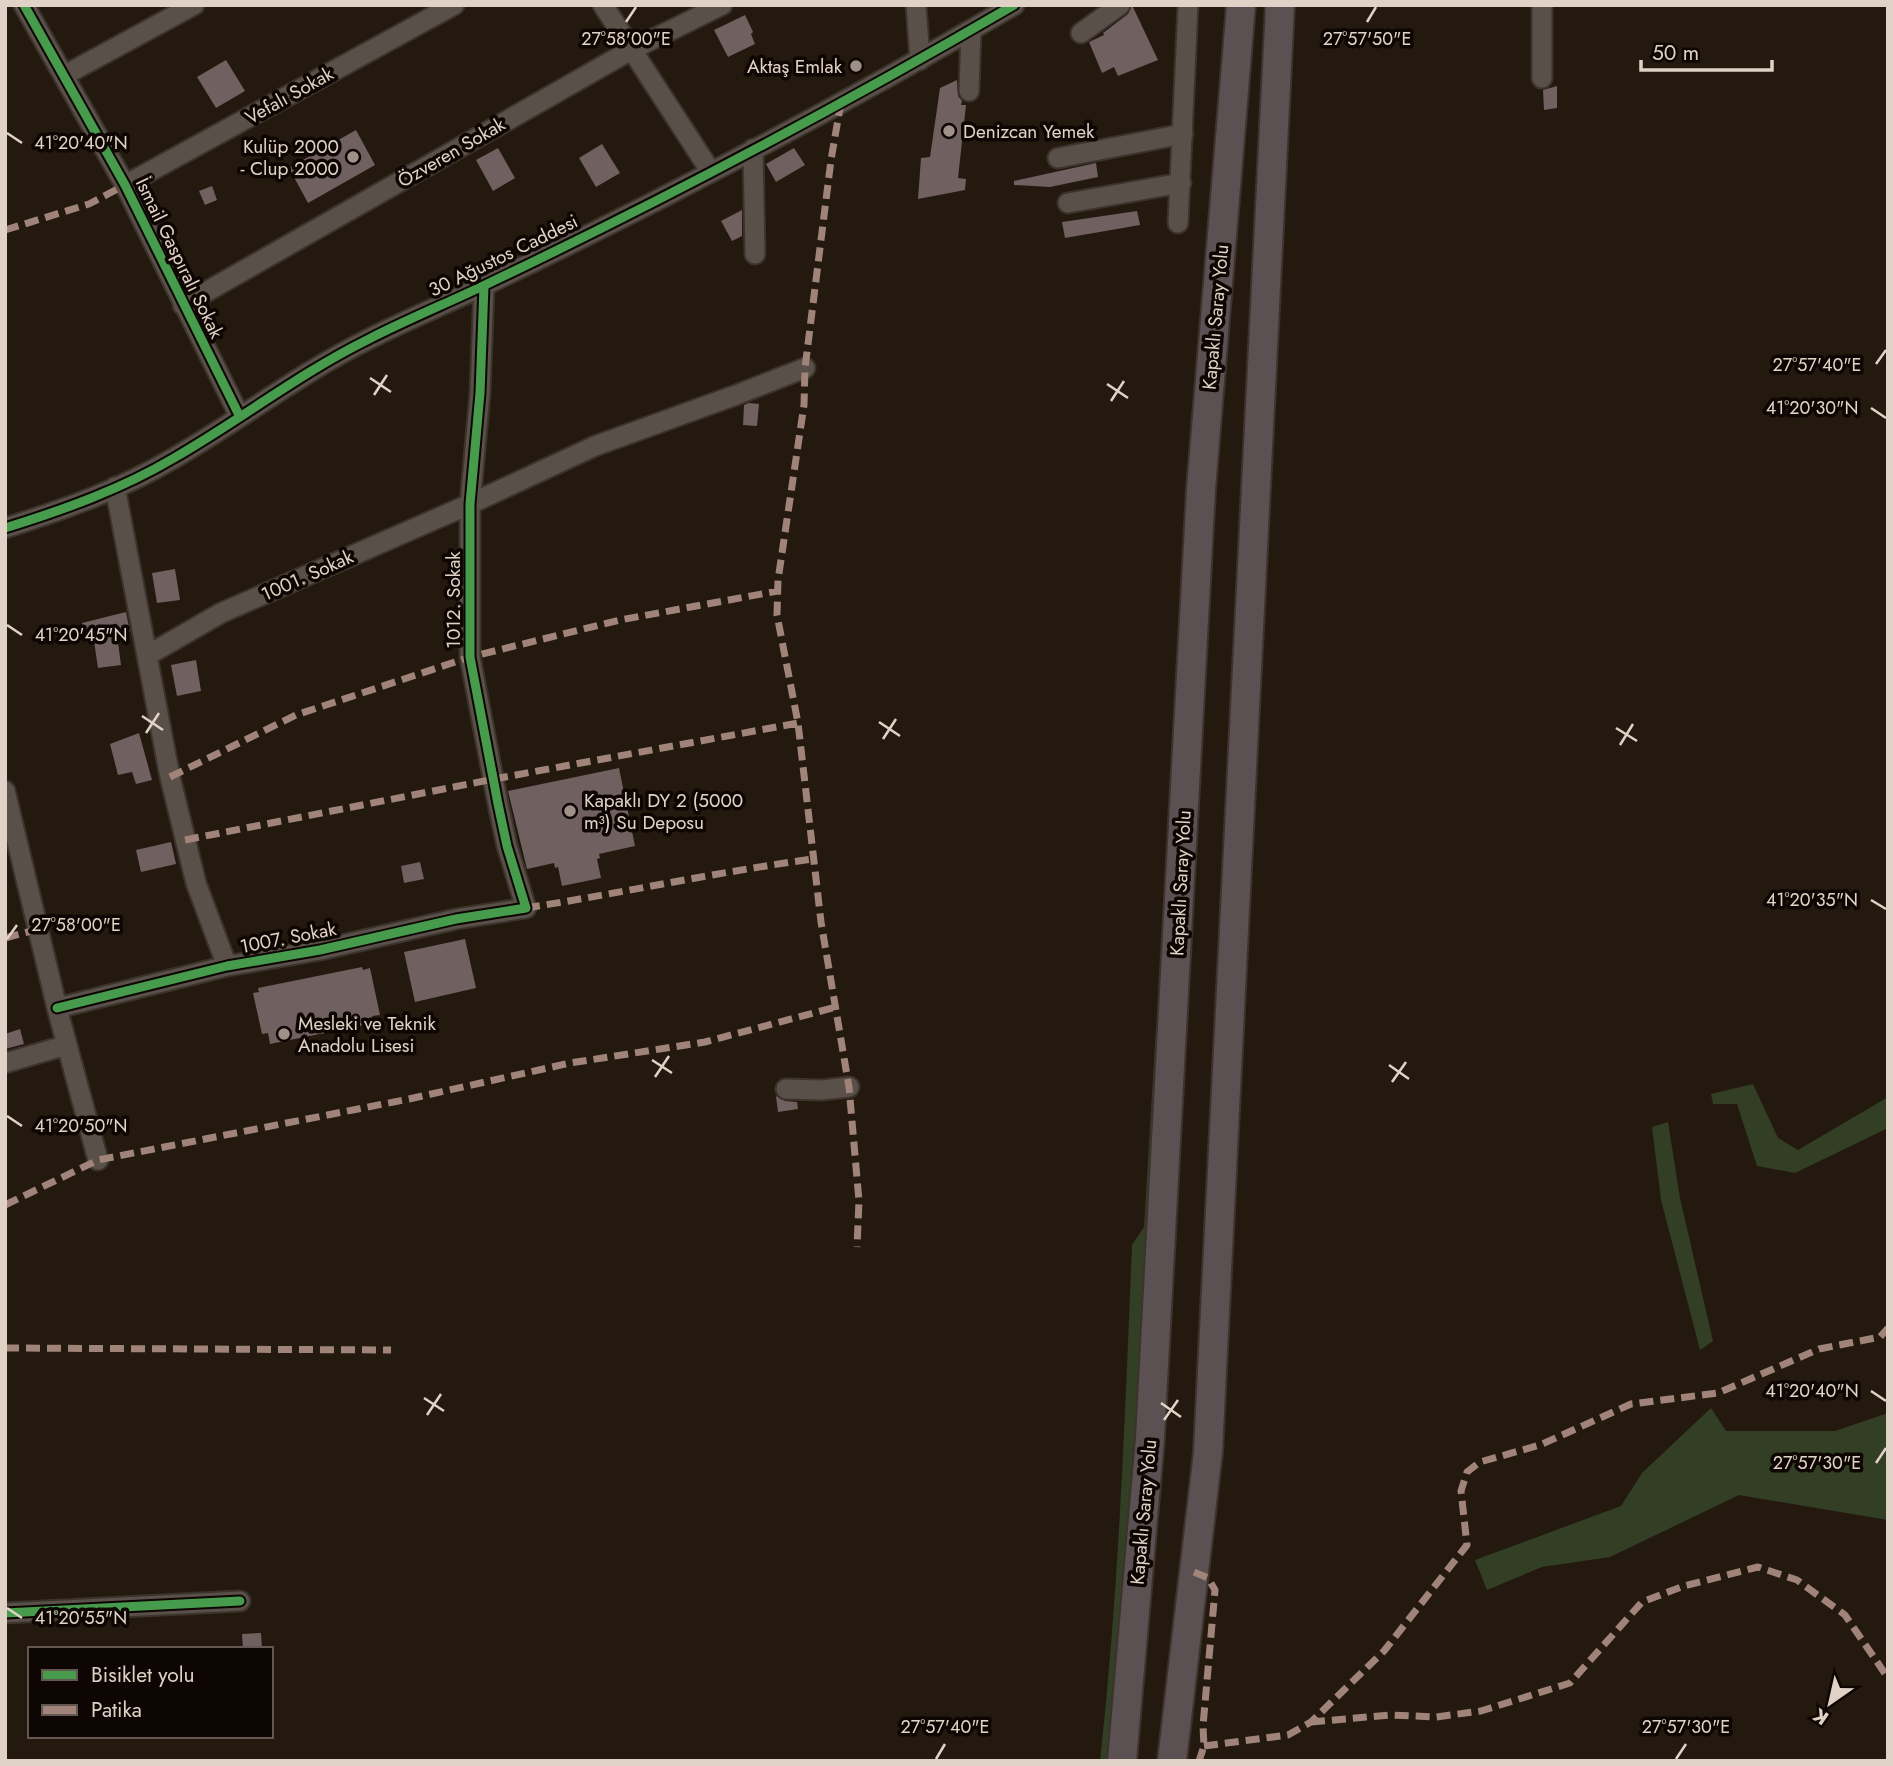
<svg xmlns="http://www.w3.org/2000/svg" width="1893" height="1766" viewBox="0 0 1893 1766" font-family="Jost,sans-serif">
<rect width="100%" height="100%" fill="#23190f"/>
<path fill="#333f24" d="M 1156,1028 L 1162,1146 L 1114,1761 L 1100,1761 C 1119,1589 1125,1417 1132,1245 L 1144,1227 Z
M 1753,1084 L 1778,1138 L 1798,1150 L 1888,1097 L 1888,1128 L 1795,1173 L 1757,1166 L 1737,1104 L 1713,1104 L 1711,1094 Z
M 1668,1122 L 1680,1198 L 1713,1341 L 1700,1350 L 1661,1200 L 1652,1127 Z
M 1711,1408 L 1726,1431 L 1835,1431 L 1888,1413 L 1888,1520 L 1739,1495 L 1610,1557 L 1542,1567 L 1487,1590 L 1475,1560 L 1621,1506 L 1642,1473 Z"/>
<path fill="#706060" d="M 1132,5 L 1158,60 L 1118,76 L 1114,67 L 1102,73 L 1089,42 L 1104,35 L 1103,33 L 1128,14 Z
M 745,15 L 753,32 L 751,34 L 755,44 L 728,57 L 714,30 Z
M 226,60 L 245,91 L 216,108 L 197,77 Z
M 957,80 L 958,96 L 962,101 L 961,105 L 966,105 L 958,178 L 966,179 L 965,190 L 918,199 L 921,158 L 930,157 L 940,88 Z
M 1557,86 L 1557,108 L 1544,110 L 1543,90 Z
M 356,130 L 375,165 L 308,203 L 289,168 Z
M 602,144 L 620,173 L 596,187 L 579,158 Z
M 498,148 L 515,178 L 493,191 L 476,160 Z
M 794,148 L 805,165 L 776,182 L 766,164 Z
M 1096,163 L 1098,177 L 1050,187 L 1014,185 L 1014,181 Z
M 212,186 L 217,200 L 205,205 L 199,191 Z
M 742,210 L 742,236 L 732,241 L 721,221 Z
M 1137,211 L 1140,225 L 1065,238 L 1062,222 Z
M 749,403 L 759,404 L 757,426 L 743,425 L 744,405 Z
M 175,569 L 180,600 L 157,603 L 152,573 Z
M 126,612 L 130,632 L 117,635 L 121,665 L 98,668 L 94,641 L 87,642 L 82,623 Z
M 196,660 L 201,691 L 177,696 L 171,665 Z
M 139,733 L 152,780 L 136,784 L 132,772 L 118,775 L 110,744 Z
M 619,768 L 635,846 L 599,854 L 600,858 L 597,859 L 601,878 L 562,886 L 558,867 L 555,868 L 554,863 L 527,869 L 508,791 Z
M 171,842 L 176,864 L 141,872 L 136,850 Z
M 420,862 L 424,879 L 404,883 L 401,866 Z
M 465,939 L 476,988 L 415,1002 L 404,952 Z
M 362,967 L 363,970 L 370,968 L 380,1015 L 372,1016 L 374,1023 L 270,1044 L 268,1033 L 262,1034 L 253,993 L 259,992 L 258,988 Z
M 20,1029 L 24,1044 L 5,1049 L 5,1034 Z
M 776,1096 L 785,1101 L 797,1102 L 798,1109 L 778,1112 Z
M 261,1633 L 262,1649 L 243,1649 L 242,1634 Z"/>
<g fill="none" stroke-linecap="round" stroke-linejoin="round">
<g stroke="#3b332c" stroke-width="23">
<path id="minor" d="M 24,5 L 125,185 L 240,417
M 603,5 L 711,172
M 916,5 L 920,60
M 1081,33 L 1120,5
M 65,75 L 194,5
M 1542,78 L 1542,5
M 969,91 L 971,31
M 753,149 L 755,254
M 1058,158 L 1183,134
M 125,185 L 454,5
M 1068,203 L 1181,183
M 1178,223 L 1188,5
M 183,305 L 631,50 L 722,5
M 115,487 L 170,777 L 196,883 L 227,966
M 5,528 C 63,510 122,489 174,458 C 240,420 300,373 369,339 C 406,320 445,304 483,286 C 664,200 841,106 1014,5
M 148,655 L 221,613 L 470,504 L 595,446 L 736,395 L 805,368
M 5,791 L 57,1008 L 98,1160
M 57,1008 L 227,966 L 320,950 L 456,919 L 526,908 L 507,846 L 498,804 L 470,657 L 470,504 L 480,393 L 484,286
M 5,1063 L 67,1045
M 786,1089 L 822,1090 L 849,1087
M 5,1613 L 240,1601"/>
</g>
<g stroke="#3b332c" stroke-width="32">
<path id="highway" d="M 1122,1761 L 1150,1438 L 1201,489 L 1241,5
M 1172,1761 L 1208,1452 L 1280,5"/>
</g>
<use href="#minor" stroke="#595049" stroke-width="19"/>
<use href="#highway" stroke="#5b5052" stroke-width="28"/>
<path stroke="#a18479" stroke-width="7" stroke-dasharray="14 7" stroke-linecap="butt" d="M 841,102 L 831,160 L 805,368 L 804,405 L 778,580 L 777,615 L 798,723 L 821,922 L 849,1087 L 859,1201 L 857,1247
M 5,230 L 89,204 L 125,185
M 170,777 L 296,715 L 470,657 L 620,620 L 778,591
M 185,840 L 494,779 L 798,723
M 526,908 C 622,893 717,872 813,859
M 5,938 L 39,929
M 5,1205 L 98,1160 L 409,1099 L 570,1063 L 705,1042 L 836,1007
M 5,1348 L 391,1350
M 1194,1572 L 1208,1578 L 1215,1590 L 1203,1726 L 1204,1746 L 1199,1761
M 1311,1722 L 1390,1715 L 1436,1717 L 1481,1711 L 1570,1683 L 1642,1602 L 1684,1586 L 1758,1567 L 1797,1580 L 1845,1615 L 1888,1678
M 1204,1746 L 1288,1735 L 1311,1722 L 1384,1651 L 1467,1545 L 1461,1491 L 1467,1472 L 1480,1462 L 1540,1445 L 1631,1404 L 1718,1393 L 1819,1349 L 1880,1337 L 1888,1328"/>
<g stroke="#0e0602" stroke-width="13">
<path id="cycleway" d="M 24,5 L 125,185 L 240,417
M 5,528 C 63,510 122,489 174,458 C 240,420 300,373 369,339 C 406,320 445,304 483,286 C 664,200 841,106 1014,5
M 57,1008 L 227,966 L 320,950 L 456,919 L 526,908 L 507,846 L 498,804 L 470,657 L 470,504 L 480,393 L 484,286
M 5,1613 L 240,1601"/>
</g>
<use href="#cycleway" stroke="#469c4c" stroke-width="9"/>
</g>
<path fill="none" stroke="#e0d2c7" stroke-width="2.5" d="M 626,22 L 636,7M 1367,22 L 1376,7M 7,133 L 22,143M 1876,364 L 1886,350M 370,378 L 391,392M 1107,384 L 1128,398M 374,395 L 387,375M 1111,401 L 1124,381M 1871,408 L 1886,418M 7,625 L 22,635M 142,716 L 163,730M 879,722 L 900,736M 1616,728 L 1637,741M 146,733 L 159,713M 883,739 L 896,719M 1620,745 L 1633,724M 1871,900 L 1886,909M 7,939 L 17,925M 652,1060 L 672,1073M 1389,1065 L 1409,1079M 655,1077 L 669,1056M 1392,1082 L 1406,1062M 7,1116 L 22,1126M 1871,1391 L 1886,1401M 424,1398 L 444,1411M 1161,1403 L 1181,1417M 427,1415 L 441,1394M 1164,1420 L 1178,1400M 1876,1463 L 1886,1448M 7,1608 L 22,1618M 936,1759 L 945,1744M 1676,1759 L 1686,1744"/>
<g fill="#9e9187" stroke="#0e0602" stroke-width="2.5">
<circle cx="856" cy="66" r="7"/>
<circle cx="949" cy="131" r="7"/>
<circle cx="353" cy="157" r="7"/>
<circle cx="570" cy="811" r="7"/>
<circle cx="284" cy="1034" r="7"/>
</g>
<g text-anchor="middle" stroke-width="7" stroke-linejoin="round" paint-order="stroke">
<g font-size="19" fill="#e0d2c7" stroke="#0e0602" text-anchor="start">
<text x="842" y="73" text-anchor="end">Aktaş Emlak</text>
<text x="963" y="138">Denizcan Yemek</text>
<text x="339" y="153" text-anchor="end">Kulüp 2000<tspan x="339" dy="22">- Clup 2000</tspan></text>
<text x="584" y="807">Kapaklı DY 2 (5000<tspan x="584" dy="22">m³) Su Deposu</tspan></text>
<text x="298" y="1030">Mesleki ve Teknik<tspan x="298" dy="22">Anadolu Lisesi</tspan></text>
</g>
<g font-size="19" fill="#e0d2c7" stroke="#0e0602">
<text transform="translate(289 95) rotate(-29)" y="7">Vefalı Sokak</text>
<text transform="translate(451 152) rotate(-30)" y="7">Özveren Sokak</text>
<text transform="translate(503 255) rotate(-26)" y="7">30 Ağustos Caddesi</text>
<text transform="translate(180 258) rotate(64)" y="7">İsmail Gaspıralı Sokak</text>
<text transform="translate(1215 317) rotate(-85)" y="7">Kapaklı Saray Yolu</text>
<text transform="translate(307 575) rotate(-24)" y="7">1001. Sokak</text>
<text transform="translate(453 600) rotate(-90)" y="7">1012. Sokak</text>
<text transform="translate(1180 883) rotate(-87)" y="7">Kapaklı Saray Yolu</text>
<text transform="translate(288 937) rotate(-11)" y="7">1007. Sokak</text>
<text transform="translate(1143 1512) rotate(-85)" y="7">Kapaklı Saray Yolu</text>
</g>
</g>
<g font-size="18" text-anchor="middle" fill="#e0d2c7" stroke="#0e0602" stroke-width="7" stroke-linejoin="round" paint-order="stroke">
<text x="626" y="45">27°58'00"E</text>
<text x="1367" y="45">27°57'50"E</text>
<text x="81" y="149">41°20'40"N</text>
<text x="1817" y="371">27°57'40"E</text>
<text x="1812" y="414">41°20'30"N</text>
<text x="81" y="641">41°20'45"N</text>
<text x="1812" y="906">41°20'35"N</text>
<text x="76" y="931">27°58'00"E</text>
<text x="81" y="1132">41°20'50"N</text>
<text x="1812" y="1397">41°20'40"N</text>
<text x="1817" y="1469">27°57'30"E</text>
<text x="81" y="1624">41°20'55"N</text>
<text x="945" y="1733">27°57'40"E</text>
<text x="1686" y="1733">27°57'30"E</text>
</g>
<rect width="1893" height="1766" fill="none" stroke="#e0d2c7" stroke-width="14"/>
<rect x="28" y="1647" width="245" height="91" fill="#0e0602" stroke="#625851" stroke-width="2"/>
<rect x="42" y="1670" width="35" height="10" fill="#469c4c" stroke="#625851" stroke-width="2"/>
<text x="91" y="1682" font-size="21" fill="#e0d2c7">Bisiklet yolu</text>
<rect x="42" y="1705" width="35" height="10" fill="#a18479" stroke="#625851" stroke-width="2"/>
<text x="91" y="1717" font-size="21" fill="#e0d2c7">Patika</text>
<g transform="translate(1830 1703) rotate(214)" stroke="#0e0602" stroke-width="5" paint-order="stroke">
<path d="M0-5L12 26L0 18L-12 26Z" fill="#e0d2c7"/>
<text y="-10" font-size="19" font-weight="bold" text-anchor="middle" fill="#e0d2c7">K</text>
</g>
<path d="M1641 60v10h131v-10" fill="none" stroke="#e0d2c7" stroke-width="3.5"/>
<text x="1652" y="60" font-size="21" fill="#e0d2c7" stroke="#0e0602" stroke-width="5" paint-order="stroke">50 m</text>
</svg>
